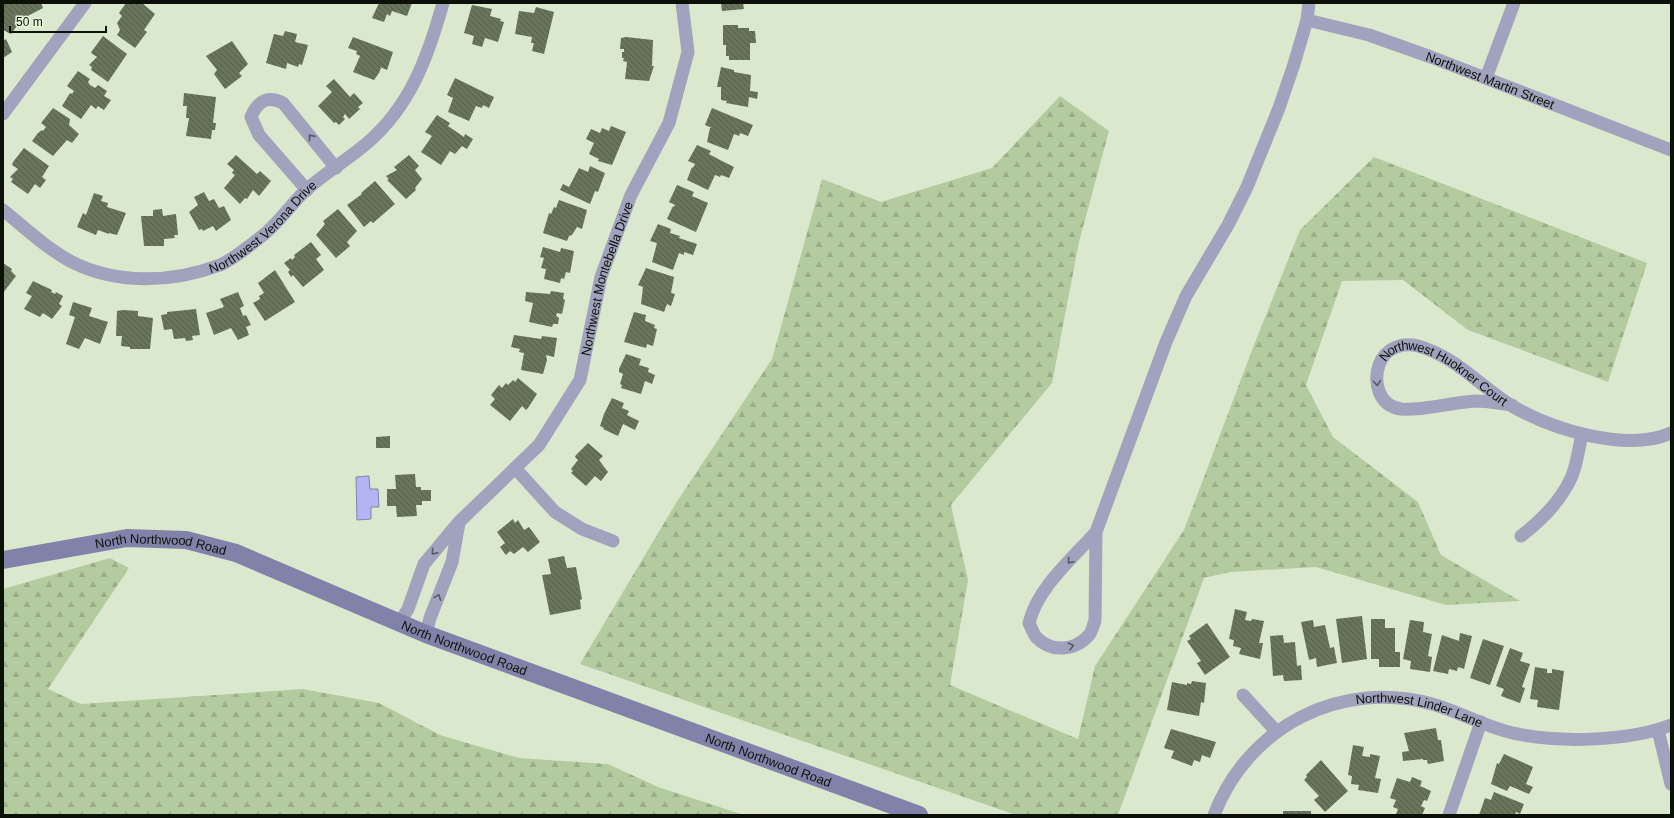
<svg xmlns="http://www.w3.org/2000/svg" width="1674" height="818" viewBox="0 0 1674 818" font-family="Arial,sans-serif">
<defs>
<pattern id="forest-firs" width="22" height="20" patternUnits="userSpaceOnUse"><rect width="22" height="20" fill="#b4cba0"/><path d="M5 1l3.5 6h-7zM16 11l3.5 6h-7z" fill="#9aad88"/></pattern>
<pattern id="building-back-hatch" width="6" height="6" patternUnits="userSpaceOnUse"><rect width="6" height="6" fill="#68745c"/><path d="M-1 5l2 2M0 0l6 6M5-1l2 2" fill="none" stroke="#545e4a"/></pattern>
</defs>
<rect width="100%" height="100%" fill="#dae9cd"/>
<path fill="url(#forest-firs)" d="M 1060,96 L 1109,131 L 1079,242 L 1052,383 L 951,505 L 968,580 L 950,685 L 1078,739 L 1095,666 L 1184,530 L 1254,345 L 1300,230 L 1374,157 L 1647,263 L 1608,382 L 1468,330 L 1403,280 L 1342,281 L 1306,385 L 1333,437 L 1418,502 L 1441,555 L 1520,601 L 1446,605 L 1316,567 L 1230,572 L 1204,578 L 1118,815 L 1016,815 L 580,664 L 676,503 L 772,359 L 822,179 L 881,202 L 992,168 Z
M 110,558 L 129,568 L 48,689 L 81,704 L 303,689 L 379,703 L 440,735 L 519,758 L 608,764 L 658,787 L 744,815 L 3,815 L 3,589 Z"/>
<path fill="#b3b4f1" stroke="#8183ab" d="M 369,476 L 370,489 L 378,489 L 379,507 L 371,507 L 371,519 L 357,520 L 356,477 Z"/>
<path fill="url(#building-back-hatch)" d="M 3,3 L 41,3 L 43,8 L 22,19 L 11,34 L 3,30 Z
M 126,3 L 142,3 L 155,14 L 144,30 L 147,32 L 135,48 L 117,35 L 120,30 L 117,23 L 122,16 L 119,13 Z
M 379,3 L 412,3 L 407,16 L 392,11 L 390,16 L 387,14 L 384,22 L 372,18 Z
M 721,3 L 743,3 L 744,9 L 722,11 Z
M 472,5 L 492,9 L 490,16 L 501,19 L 500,21 L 504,22 L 498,42 L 485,38 L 482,47 L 472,44 L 474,36 L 464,33 Z
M 536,7 L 554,12 L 544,54 L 532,51 L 534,43 L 531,43 L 532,37 L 515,34 L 519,11 L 534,13 Z
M 723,25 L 738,25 L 738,28 L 749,28 L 749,31 L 755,31 L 756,43 L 750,43 L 750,60 L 729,60 L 729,56 L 726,56 L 726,45 L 723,45 Z
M 285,31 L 297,34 L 295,42 L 308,45 L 302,65 L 299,64 L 298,67 L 287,63 L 286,69 L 266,63 L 274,34 L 283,36 Z
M 103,36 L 127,54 L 108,82 L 91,70 L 92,67 L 89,65 L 97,57 L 91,53 L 92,51 Z
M 353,37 L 393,52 L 387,70 L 380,67 L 381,68 L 379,73 L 374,80 L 353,72 L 360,56 L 356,54 L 357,51 L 348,48 Z
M 626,37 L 653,40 L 652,66 L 654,66 L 649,81 L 625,79 L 627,62 L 623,61 L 624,58 L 622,58 L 622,52 L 624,52 L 624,49 L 620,49 L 621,38 Z
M 6,39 L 12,52 L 3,58 L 3,41 Z
M 232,41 L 248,64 L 239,73 L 242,76 L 225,89 L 214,74 L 217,70 L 206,56 Z
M 721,67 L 734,70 L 734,72 L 751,75 L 750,91 L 758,92 L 757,99 L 749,97 L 748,107 L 726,103 L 727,101 L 721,100 L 721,87 L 717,87 Z
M 78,71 L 90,79 L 88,82 L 90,85 L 95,88 L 98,85 L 107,91 L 104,96 L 111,100 L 104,110 L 98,106 L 96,109 L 91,105 L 81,119 L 62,106 L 70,93 L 72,94 L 74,91 L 67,86 Z
M 455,78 L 494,97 L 489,108 L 483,105 L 482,108 L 476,106 L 469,121 L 448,112 L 453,98 L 447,95 Z
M 334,79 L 350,97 L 354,93 L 363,103 L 358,107 L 360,109 L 349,119 L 345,114 L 343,117 L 345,119 L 339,125 L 336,122 L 334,123 L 318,106 L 332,92 L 326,86 Z
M 184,93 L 216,97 L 213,123 L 216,123 L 215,130 L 212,130 L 211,139 L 186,136 L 189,118 L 186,118 L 187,106 L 183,106 Z
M 53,108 L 70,119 L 69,125 L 79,134 L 72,143 L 67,140 L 53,156 L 32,141 L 38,133 L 42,130 L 43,131 L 46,127 L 41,123 Z
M 712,108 L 753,125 L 748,136 L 740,133 L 739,136 L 734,134 L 728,150 L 707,142 L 710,128 L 712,128 L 705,125 Z
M 437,115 L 450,123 L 448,126 L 464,137 L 465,134 L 473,139 L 467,149 L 462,146 L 455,154 L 450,151 L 441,165 L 421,152 L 432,136 L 425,132 Z
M 611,126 L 626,132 L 612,165 L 598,161 L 599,159 L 589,154 L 594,143 L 586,139 L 591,129 L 600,133 L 602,128 L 609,131 Z
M 697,145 L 711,151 L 709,154 L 718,159 L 734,167 L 729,178 L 721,175 L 720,177 L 715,175 L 708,190 L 687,180 L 692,167 L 693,168 L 695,164 L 688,161 Z
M 24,148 L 49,166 L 42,177 L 46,180 L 40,188 L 35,184 L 28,194 L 11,182 L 13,179 L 10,177 L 18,169 L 12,165 L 13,162 Z
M 236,155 L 257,174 L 260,171 L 271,181 L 259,196 L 253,190 L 247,199 L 245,198 L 240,204 L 224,188 L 235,175 L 232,173 L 234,170 L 227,164 Z
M 409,155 L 419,166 L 415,170 L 422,179 L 415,188 L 416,190 L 406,199 L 387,180 L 389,179 L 386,176 L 397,170 L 394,167 Z
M 590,166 L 605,173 L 598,192 L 595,191 L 590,204 L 560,190 L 563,184 L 569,187 L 579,168 L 588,172 Z
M 375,181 L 395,204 L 373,223 L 371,221 L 364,227 L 347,205 L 362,194 L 361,193 Z
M 677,185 L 694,192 L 692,196 L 708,203 L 696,232 L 667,219 L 673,206 L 674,207 L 675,205 L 669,202 Z
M 204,192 L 209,201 L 214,199 L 219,208 L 224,206 L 231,220 L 216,231 L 213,226 L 203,231 L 202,229 L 199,230 L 189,212 L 198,205 L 194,197 Z
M 94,193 L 103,196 L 101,201 L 108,203 L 107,207 L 126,213 L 117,235 L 109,233 L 109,234 L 98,230 L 96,235 L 77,227 L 83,213 L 86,215 Z
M 559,200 L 587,210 L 582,229 L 577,227 L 572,235 L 569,236 L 567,241 L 543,233 L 549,213 L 551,214 L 554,207 L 556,208 Z
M 162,209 L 163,216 L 176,214 L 178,235 L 174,235 L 175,238 L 164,239 L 164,246 L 144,246 L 141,216 L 153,216 L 153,210 Z
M 338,209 L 357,231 L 347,242 L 350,246 L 336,258 L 316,235 L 325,224 L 323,221 Z
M 658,224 L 671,229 L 670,233 L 680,236 L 679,238 L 697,244 L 693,255 L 684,252 L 684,255 L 679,253 L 673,270 L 652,262 L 657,243 L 650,241 Z
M 311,242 L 321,255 L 316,259 L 324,270 L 303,287 L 293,275 L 291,277 L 288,272 L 290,270 L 284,263 L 291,258 L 292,260 L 295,257 L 294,255 Z
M 543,247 L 560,252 L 561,248 L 574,251 L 570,273 L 566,272 L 564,279 L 561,278 L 560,283 L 544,279 L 546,269 L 541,268 L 544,258 L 540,257 Z
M 3,263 L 12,269 L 11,271 L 16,276 L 3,293 Z
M 646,268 L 674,277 L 671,293 L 675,294 L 671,306 L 667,304 L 664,312 L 641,304 L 643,287 L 638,285 Z
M 275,270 L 295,302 L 265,321 L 253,303 L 260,299 L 259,296 L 264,293 L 258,283 Z
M 33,281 L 52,290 L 51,292 L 55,294 L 56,292 L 63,296 L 59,304 L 62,306 L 52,319 L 43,313 L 40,317 L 24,309 L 32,296 L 26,293 Z
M 551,291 L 564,293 L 563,299 L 565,300 L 562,314 L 557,313 L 556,316 L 559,318 L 558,324 L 553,324 L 552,327 L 529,322 L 533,303 L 525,301 L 526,292 L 550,294 Z
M 238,292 L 244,306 L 240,308 L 243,316 L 246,315 L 251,325 L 246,327 L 249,335 L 238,340 L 231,328 L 214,335 L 206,313 L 224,307 L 220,299 Z
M 73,302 L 92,308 L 89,316 L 108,322 L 100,344 L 85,338 L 79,349 L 66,344 L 75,317 L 69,315 Z
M 196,309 L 200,335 L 192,336 L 193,340 L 186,341 L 185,338 L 174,339 L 172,329 L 164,330 L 161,315 L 167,314 L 167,312 Z
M 123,310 L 138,311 L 138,316 L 153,318 L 150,349 L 130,349 L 130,347 L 121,346 L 122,336 L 116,336 L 117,311 Z
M 634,312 L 646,315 L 645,321 L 655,325 L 654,328 L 657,329 L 653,346 L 647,344 L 646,348 L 624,342 Z
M 514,335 L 541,339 L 542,336 L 557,338 L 554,357 L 546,355 L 547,360 L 543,374 L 521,370 L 524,353 L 519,352 L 520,349 L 511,347 Z
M 626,354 L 641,359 L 639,365 L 649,368 L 648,372 L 655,375 L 652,384 L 645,381 L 641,394 L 621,388 L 622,385 L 620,384 L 623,374 L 619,372 L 619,369 Z
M 518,378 L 537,394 L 528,408 L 526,410 L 522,406 L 510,421 L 490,405 L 495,399 L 491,395 L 499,385 L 502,388 L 506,383 L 508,385 L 513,380 L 515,382 Z
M 612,398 L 624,403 L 622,408 L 629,411 L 627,415 L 639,421 L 635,430 L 623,424 L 618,436 L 603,429 L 604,428 L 600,426 L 604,414 Z
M 390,436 L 390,448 L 376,448 L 376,437 Z
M 588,443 L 603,456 L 599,460 L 608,472 L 601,481 L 595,476 L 586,486 L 571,473 L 573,471 L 571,469 L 578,460 L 575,457 L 576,455 Z
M 415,474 L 416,487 L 421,487 L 421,490 L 431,490 L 431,501 L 422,501 L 422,505 L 416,505 L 417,516 L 397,517 L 396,506 L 387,506 L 387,489 L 396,489 L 395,475 Z
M 513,519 L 515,523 L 518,520 L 524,530 L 529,527 L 540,542 L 528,552 L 523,547 L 514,554 L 510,551 L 506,555 L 500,547 L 505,543 L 497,532 Z
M 564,556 L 567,568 L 576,567 L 582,599 L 580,600 L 581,609 L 550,615 L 542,575 L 551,574 L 548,559 Z
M 1235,609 L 1247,612 L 1245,620 L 1251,621 L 1252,619 L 1264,621 L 1259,643 L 1263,643 L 1260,659 L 1239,654 L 1241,648 L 1233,646 L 1234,640 L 1229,639 Z
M 1362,616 L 1367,659 L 1342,663 L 1336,619 Z
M 1371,619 L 1385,619 L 1385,628 L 1395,628 L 1395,652 L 1400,652 L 1400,667 L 1379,667 L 1379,659 L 1371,659 Z
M 1313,620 L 1314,627 L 1325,625 L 1330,648 L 1334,647 L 1337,663 L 1317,667 L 1316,658 L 1309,660 L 1301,622 Z
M 1410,620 L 1424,622 L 1423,632 L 1432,634 L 1428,656 L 1432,657 L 1430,672 L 1410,669 L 1411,661 L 1403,659 Z
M 1207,623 L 1230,657 L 1205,675 L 1197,663 L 1201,661 L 1187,641 L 1191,639 L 1189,636 Z
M 1460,633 L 1472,636 L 1464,669 L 1458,667 L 1457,671 L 1449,669 L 1448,674 L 1433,671 L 1442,635 L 1459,641 Z
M 1283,635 L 1284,643 L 1295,642 L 1297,666 L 1301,665 L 1302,680 L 1284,681 L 1283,675 L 1273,676 L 1270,636 Z
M 1483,639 L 1504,646 L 1490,685 L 1470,678 Z
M 1510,648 L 1523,653 L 1520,661 L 1530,664 L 1522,687 L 1525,688 L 1520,703 L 1501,696 L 1504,689 L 1496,686 Z
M 1535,667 L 1547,669 L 1547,673 L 1552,673 L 1552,669 L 1564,671 L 1559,710 L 1537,707 L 1538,700 L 1530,699 Z
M 1192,681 L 1206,683 L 1204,703 L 1201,702 L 1199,716 L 1167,710 L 1172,682 L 1187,685 L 1187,683 L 1191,684 Z
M 1436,728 L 1438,740 L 1441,740 L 1444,761 L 1428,764 L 1427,760 L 1423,760 L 1423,759 L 1403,761 L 1402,752 L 1409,751 L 1404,733 Z
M 1171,729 L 1216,742 L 1210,758 L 1202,755 L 1200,762 L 1194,760 L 1192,766 L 1171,758 L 1174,751 L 1164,748 Z
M 1353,745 L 1364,747 L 1362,756 L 1370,757 L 1370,754 L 1380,756 L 1375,778 L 1381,779 L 1378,793 L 1358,790 L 1359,785 L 1351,784 L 1352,776 L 1348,775 Z
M 1504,754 L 1533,767 L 1526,784 L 1533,787 L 1529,794 L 1510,786 L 1507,791 L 1491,784 L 1497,763 L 1499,764 Z
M 1321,760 L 1348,791 L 1325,812 L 1314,800 L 1319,796 L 1304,780 L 1307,777 L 1306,775 Z
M 1412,777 L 1422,781 L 1420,786 L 1431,791 L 1427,801 L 1424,800 L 1421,806 L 1425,808 L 1422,815 L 1396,814 L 1398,809 L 1393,807 L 1396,800 L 1390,798 L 1397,778 L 1410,782 Z
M 1494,792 L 1524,804 L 1520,814 L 1516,812 L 1515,815 L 1479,815 L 1485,798 L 1491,800 Z
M 1283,811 L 1311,811 L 1311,815 L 1283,815 Z"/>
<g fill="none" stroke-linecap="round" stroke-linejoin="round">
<g stroke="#a1a2bd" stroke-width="13">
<path id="s1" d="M 1307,20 L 1369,35 L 1431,57 L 1671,150"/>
<path d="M 1486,78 L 1514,3"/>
<path d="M 3,114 L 85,3"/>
<path d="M 307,190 L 259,135 L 251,117 C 258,101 267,95 283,103 L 336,168"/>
<path id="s2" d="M 3,210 C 25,228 45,247 70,261 C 116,285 172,283 220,265 C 232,260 252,244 262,236 C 279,223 291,204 306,190 C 325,173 347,160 366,144 C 410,107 428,57 443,3"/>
<path id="s3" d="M 1512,405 C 1501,404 1488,401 1476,401 C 1452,402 1424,411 1401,409 C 1379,406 1373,383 1379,365 C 1385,348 1402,342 1418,346 C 1455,356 1481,387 1512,406 C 1552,429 1626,453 1671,433"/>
<path d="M 515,468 L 555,512 L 582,529 L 613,541"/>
<path d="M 1096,532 C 1072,559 1038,587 1029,623 C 1031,627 1033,633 1036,637 C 1051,653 1075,651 1089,635 C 1092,632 1093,625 1095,621 L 1096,532 L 1166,342 L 1186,296 L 1228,225 L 1247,187 L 1279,108 L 1294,64 L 1307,20 L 1309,3"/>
<path d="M 1521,536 C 1542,520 1561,501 1572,476 C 1577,463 1579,448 1582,434"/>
<path id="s4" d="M 399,623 L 408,609 L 424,564 L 459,522 L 539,445 L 580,380 L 601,277 L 631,195 L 669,123 L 688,52 L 682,3"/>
<path d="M 426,634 L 430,618 L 452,562 L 459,523"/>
<path d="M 1243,695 L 1276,731"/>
<path d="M 1658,730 L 1671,784"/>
<path id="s5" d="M 1214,815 C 1248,726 1341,679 1432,704 C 1461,712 1489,729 1518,734 C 1561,743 1630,741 1671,725"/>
<path d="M 1449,815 L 1481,722"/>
</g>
<path stroke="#8182a9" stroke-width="18" id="s6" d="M 3,560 L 127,538 L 186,540 L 236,553 L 426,634 L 919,815"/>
</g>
<defs><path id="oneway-chevron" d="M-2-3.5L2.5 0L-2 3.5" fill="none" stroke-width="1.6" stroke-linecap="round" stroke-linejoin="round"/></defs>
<g stroke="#565a62">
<use href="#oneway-chevron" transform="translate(311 137) rotate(-129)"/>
<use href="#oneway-chevron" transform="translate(1377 383) rotate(85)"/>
<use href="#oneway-chevron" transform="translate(434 552) rotate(130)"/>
<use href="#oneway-chevron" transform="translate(1070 561) rotate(131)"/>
<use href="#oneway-chevron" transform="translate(438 597) rotate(-69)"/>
<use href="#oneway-chevron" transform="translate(1071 646) rotate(-14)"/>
</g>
<g text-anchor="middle" stroke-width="3.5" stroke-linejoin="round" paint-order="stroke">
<g font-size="13" fill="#0c1108" stroke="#e7f6da">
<text dy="5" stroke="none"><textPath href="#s1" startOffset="193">Northwest Martin Street</textPath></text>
<text dy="5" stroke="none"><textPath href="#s2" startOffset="296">Northwest Verona Drive</textPath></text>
<text dy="5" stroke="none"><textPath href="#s4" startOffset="412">Northwest Montebella Drive</textPath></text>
<text dy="5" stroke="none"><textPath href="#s3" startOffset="248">Northwest Huokner Court</textPath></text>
<text dy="5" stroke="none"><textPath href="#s6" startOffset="160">North Northwood Road</textPath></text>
<text dy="5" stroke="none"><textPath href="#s6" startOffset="484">North Northwood Road</textPath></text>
<text dy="5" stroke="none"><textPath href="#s5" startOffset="257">Northwest Linder Lane</textPath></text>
<text dy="5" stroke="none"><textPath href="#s6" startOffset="808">North Northwood Road</textPath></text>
</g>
</g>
<rect width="1674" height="818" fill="none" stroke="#0c1108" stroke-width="8"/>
<path d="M10 26v6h96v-6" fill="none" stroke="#0c1108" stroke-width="2"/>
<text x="16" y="26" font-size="12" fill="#0c1108" stroke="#e7f6da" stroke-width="3" paint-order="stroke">50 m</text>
</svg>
